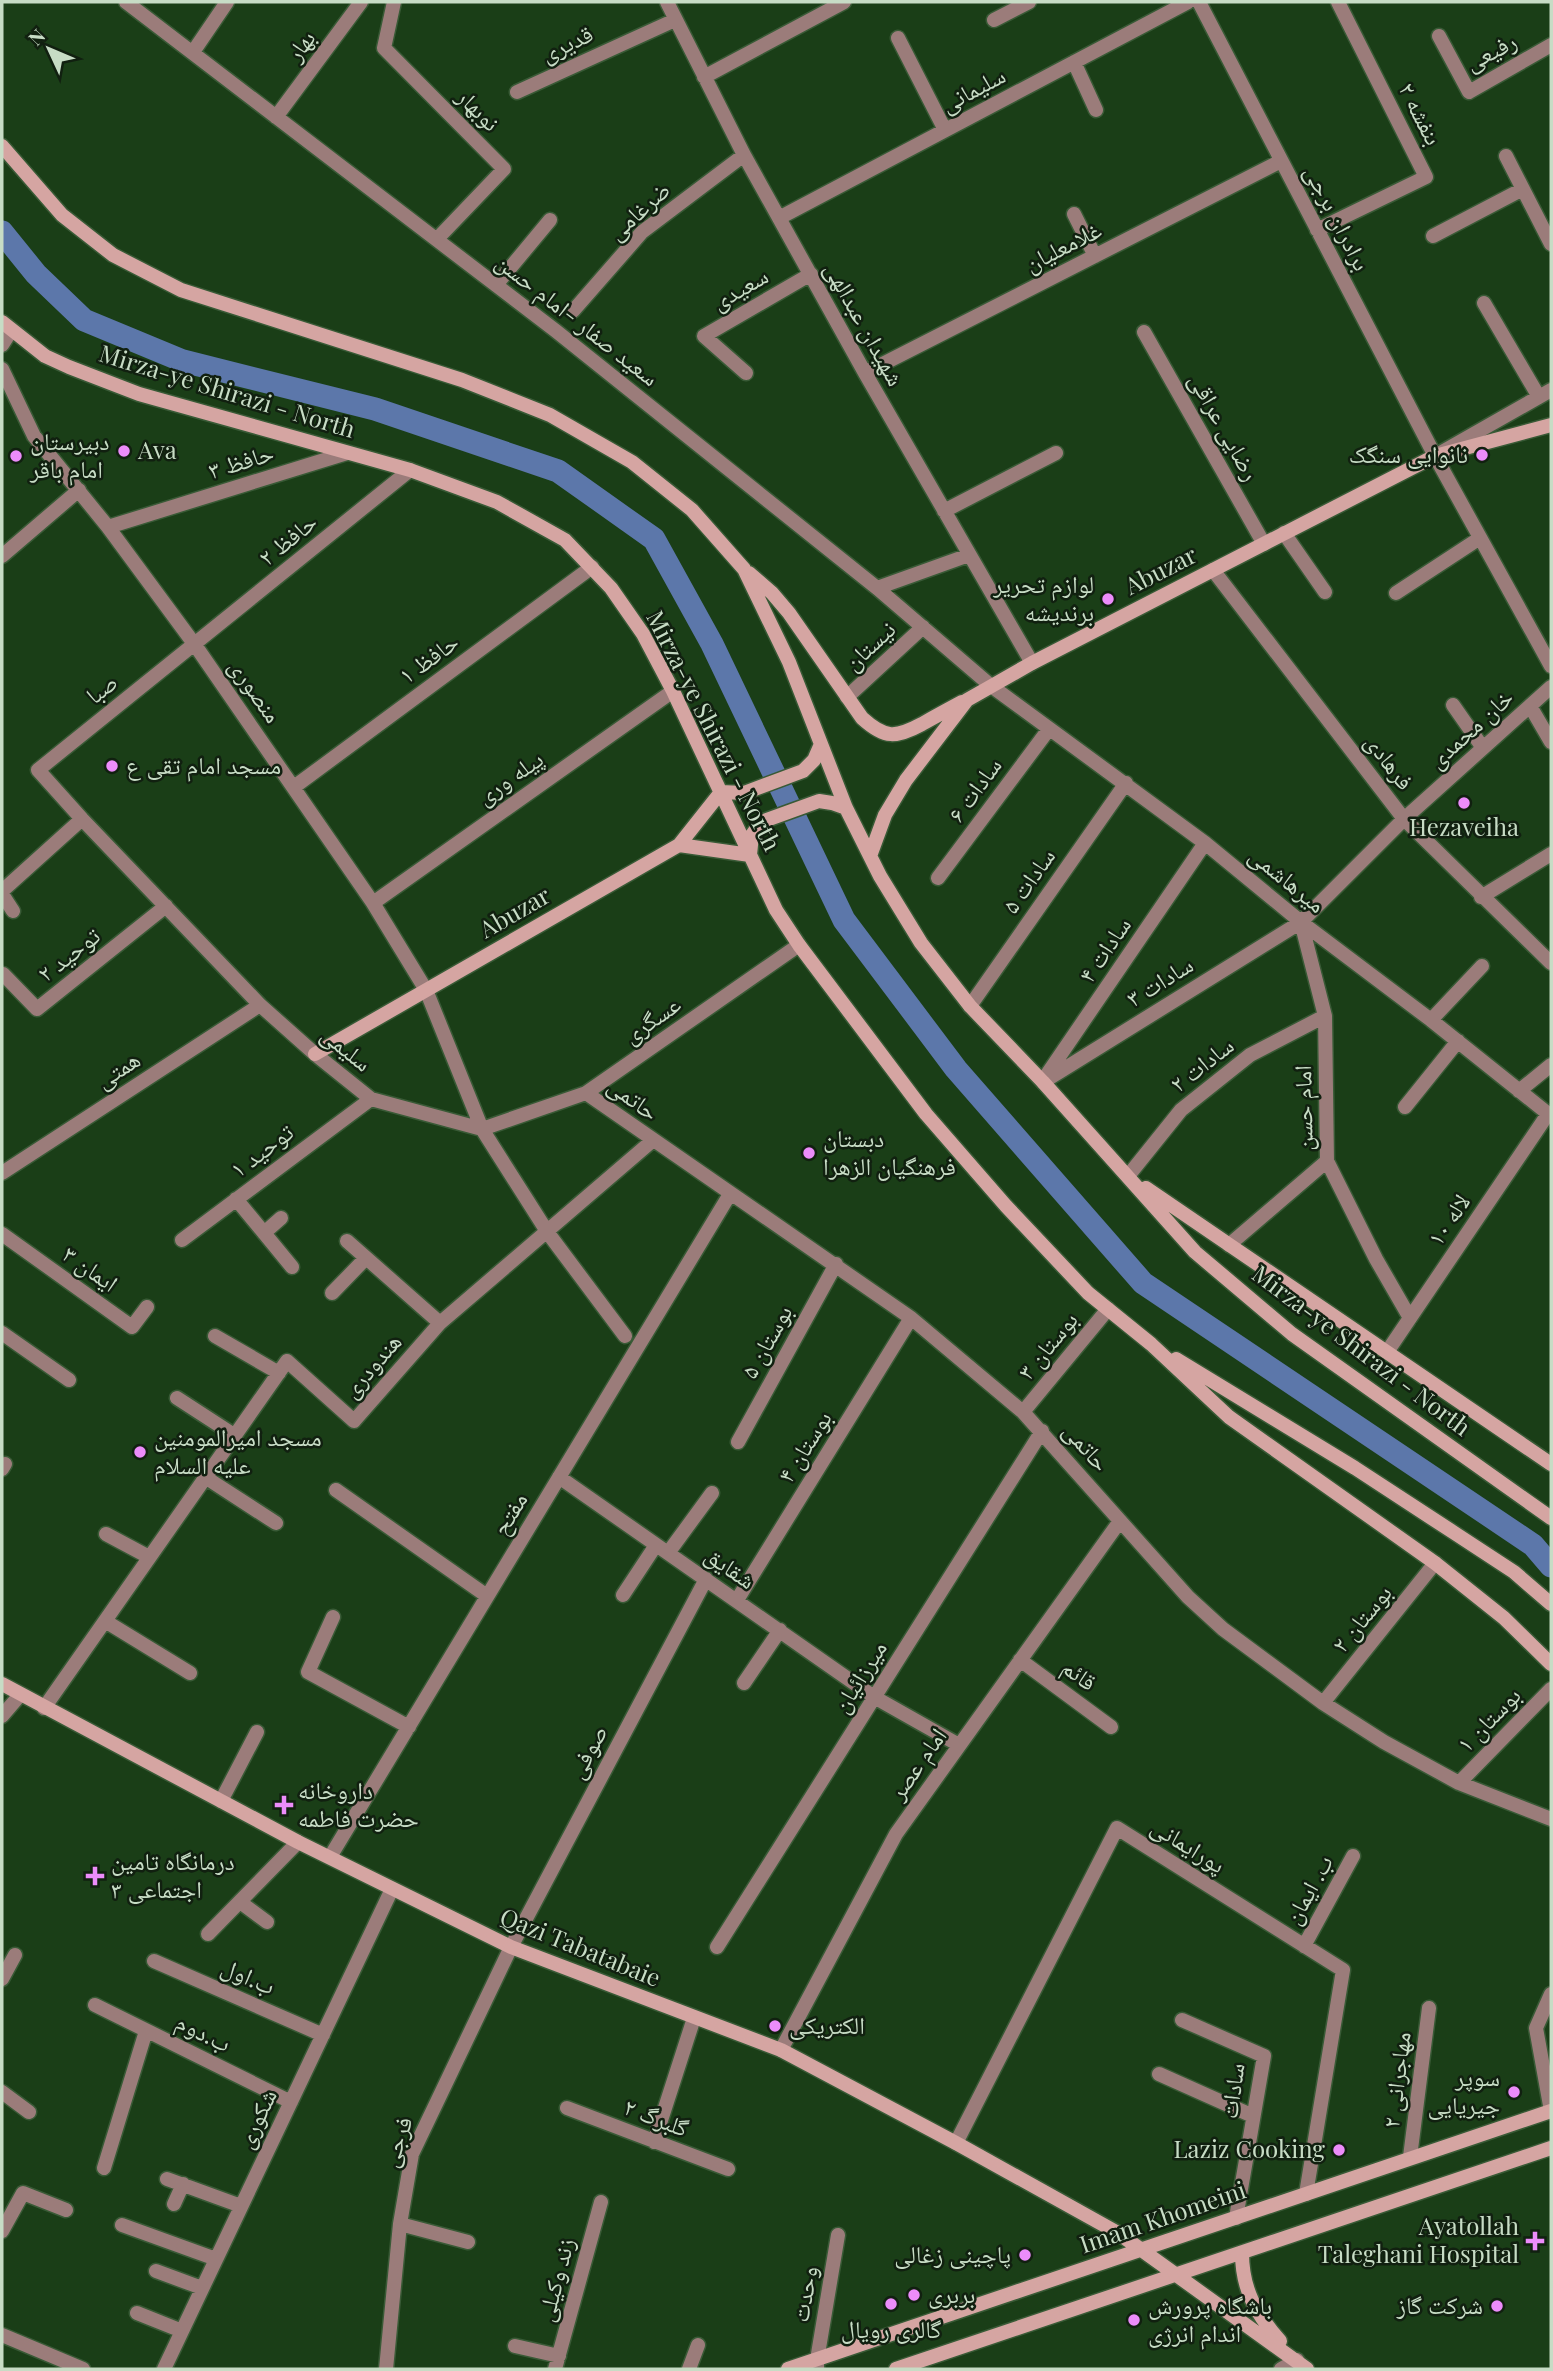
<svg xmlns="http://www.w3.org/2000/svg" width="1553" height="2371" viewBox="0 0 1553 2371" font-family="'Playfair Display','Noto Naskh Arabic',serif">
<rect width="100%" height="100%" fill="#1a3e17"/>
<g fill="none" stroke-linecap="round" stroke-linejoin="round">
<path stroke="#5c77aa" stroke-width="23" d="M 2,232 L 36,274 L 84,320 L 183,361 L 375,409 L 558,471 L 654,539 L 712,644 L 844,920 L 956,1069 L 1143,1283 L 1533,1545 L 1551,1566"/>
<g stroke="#395a36" stroke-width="17">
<path id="street" d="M 126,2 L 556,331 L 877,588 L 990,685 L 1205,843 L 1301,922 L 1431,1020 L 1551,1116
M 394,2 L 384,48 L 504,169 L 437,239
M 667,2 L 744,155 L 865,373 L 1032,663
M 1199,2 L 1435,456 L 1551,666
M 994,20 L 1029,2
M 1439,36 L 1469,92 L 1551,45
M 898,38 L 945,130
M 193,52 L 227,2
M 1074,62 L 1096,110
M 704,77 L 844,2
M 517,92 L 675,20
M 276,117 L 361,2
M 1506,156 L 1551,244
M 1074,214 L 1095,256
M 779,218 L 1188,2
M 1317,230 L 1426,177 L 1338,2
M 1433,236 L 1523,189
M 496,285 L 550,220
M 1484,303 L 1539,397
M 573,311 L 642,232 L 744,155
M 1144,332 L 1264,544
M 2,345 L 11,331
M 2,369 L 34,436 L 108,527 L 195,645 L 373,903 L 426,990 L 482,1129 L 586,1093 L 799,945
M 746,373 L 704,336 L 811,274
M 865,373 L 1281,161
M 1442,452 L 1551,390
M 410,470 L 38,770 L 82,819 L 260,1005 L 315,1054 L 371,1099 L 482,1129 L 548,1233 L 625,1336
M 944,511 L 1056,453
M 108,527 L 347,453
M 1284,533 L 1325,592
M 2,556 L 79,490
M 1213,570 L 1404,819 L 1551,963
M 877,588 L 969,555
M 1396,593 L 1480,538
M 847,697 L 923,627
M 1453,705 L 1483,748
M 1530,706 L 1551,742
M 294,787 L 592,567
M 938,878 L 1049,729
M 2,891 L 82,819
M 2,894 L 13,911
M 1481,897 L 1551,854
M 373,903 L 673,691
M 1301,922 L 1325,1016 L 1327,1161 L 1376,1259 L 1410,1318
M 3,974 L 37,1009 L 166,906
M 970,1006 L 1126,783
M 1431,1020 L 1482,966
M 1046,1076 L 1205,843
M 1043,1082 L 1301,922 L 1404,819 L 1551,687
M 1519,1091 L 1551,1065
M 586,1093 L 911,1318 L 1023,1412 L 1188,1597 L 1223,1629 L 1323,1703 L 1384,1742 L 1459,1783 L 1551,1819
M 1405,1107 L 1458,1041
M 2,1173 L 260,1005
M 1128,1176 L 1181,1110 L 1250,1055 L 1325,1016
M 236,1199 L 292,1267
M 264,1233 L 281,1218
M 2,1234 L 132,1327 L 147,1307
M 182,1240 L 371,1099
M 347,1241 L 440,1323
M 1229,1245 L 1327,1161
M 332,1293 L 366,1258
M 2,1333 L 69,1380
M 215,1336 L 279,1373
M 1387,1352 L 1548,1114
M 177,1398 L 234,1435
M 1023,1412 L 1108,1309
M 738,1442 L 836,1264
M 2,1469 L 5,1464
M 205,1477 L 276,1523
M 559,1477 L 874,1697 L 959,1745
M 336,1490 L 487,1596
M 106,1534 L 149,1557
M 668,1553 L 712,1493
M 623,1595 L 656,1545
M 737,1600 L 911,1318
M 333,1617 L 308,1672 L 409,1727
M 105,1621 L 190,1673
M 1020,1660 L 1111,1727
M 744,1683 L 780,1630
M 1323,1703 L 1435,1563
M 44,1708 L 287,1361 L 354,1421 L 440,1323 L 652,1141
M 2,1716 L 20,1695
M 1459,1783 L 1551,1689
M 221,1801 L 257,1732
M 330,1857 L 730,1194
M 240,1902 L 267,1922
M 208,1934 L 298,1842
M 1304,1946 L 1353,1856
M 717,1947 L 1042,1431
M 154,1961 L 323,2035
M 2,1979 L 15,1955
M 95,2005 L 291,2102
M 1182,2020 L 1264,2056 L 1236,2218
M 781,2050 L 896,1834 L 1120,1521
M 1159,2074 L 1253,2116
M 2,2092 L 29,2112
M 567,2108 L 728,2169
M 1551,2111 L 1536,2028 L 1551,1994
M 654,2142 L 694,2018
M 956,2143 L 1117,1828 L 1343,1970 L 1306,2194
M 1410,2157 L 1429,2008
M 104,2168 L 146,2031
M 167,2179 L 241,2206
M 174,2204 L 183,2184
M 400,2224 L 468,2242
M 122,2225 L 216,2259
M 2,2231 L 23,2193 L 66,2210
M 156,2271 L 202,2288
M 137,2313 L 182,2331
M 2,2335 L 83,2369
M 515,2346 L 559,2356
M 164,2369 L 392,1889
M 386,2369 L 400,2224 L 412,2154 L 511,1947 L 706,1579
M 555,2369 L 601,2202
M 689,2369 L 698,2345
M 817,2369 L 817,2360 L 838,2235
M 1281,2369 L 1297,2360"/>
</g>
<g stroke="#395a36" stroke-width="17">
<path id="secondary" d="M 2,146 L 62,215 L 113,255 L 181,290 L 462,380 L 550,415 L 632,462 L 692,510 L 744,569 L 789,662 L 846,808 L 880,876 L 921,943 L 970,1006 L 1043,1082 L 1195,1252 L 1292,1334 L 1551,1518
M 2,322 L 45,356 L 69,367 L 139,394 L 410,470 L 497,502 L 565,540 L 611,588 L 643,634 L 673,691 L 776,910 L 799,945 L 926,1114 L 1006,1206 L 1088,1293 L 1151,1344 L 1229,1417 L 1435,1563 L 1504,1618 L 1551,1664
M 749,573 L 772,593 L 789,613 L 862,718 C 885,739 896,738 922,724 C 936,716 949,709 962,702
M 679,845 L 750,855 L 752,835 L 761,822 L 819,801 L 832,803 L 846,808
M 870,856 L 885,815 L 906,780 L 967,700 L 1032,663 L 1435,456 L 1551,425
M 315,1054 L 679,845 L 721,792 L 744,793 L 803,771 L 814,760 L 821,744
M 1146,1188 L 1551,1464
M 1176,1359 L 1355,1468 L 1456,1534 L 1514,1572 L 1551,1604
M 2,1684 L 298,1842 L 511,1947 L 781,2050 L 956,2143 L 1118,2233 L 1307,2369
M 1242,2253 C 1242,2289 1256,2314 1280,2341
M 788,2369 L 1551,2111
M 896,2369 L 1551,2148"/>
</g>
<use href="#street" stroke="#9b7c7a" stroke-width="14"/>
<use href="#secondary" stroke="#d5a5a2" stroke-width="14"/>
</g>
<g fill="#ec8cfa" stroke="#112010" stroke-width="2.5">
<circle cx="124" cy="451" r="7"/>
<circle cx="1482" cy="455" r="7"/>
<circle cx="16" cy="456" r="7"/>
<circle cx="1108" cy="599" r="7"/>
<circle cx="112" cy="766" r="7"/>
<circle cx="1464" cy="803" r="7"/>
<circle cx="809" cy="1153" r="7"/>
<circle cx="140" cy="1452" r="7"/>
<path d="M280.5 1794.5h7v7h7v7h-7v7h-7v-7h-7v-7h7z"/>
<path d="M91.5 1865.5h7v7h7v7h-7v7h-7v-7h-7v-7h7z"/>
<circle cx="775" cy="2026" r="7"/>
<circle cx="1514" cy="2092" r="7"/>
<circle cx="1339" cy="2150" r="7"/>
<path d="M1531.5 2230.5h7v7h7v7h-7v7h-7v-7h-7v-7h7z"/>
<circle cx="1025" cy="2255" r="7"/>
<circle cx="914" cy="2295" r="7"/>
<circle cx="891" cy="2304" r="7"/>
<circle cx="1497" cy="2306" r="7"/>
<circle cx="1134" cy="2320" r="7"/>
</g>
<g text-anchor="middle" stroke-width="5" stroke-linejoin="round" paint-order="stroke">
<g font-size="24" fill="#c7dcc5" stroke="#112010">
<text transform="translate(567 44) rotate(-25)" y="8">قدیری</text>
<text transform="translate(301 46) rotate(-54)" y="8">بهار</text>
<text transform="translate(1491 52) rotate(-27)" y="8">رفیعی</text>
<text transform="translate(973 90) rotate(-28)" y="8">سلیمانی</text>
<text transform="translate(478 110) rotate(45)" y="8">نوبهار</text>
<text transform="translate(1420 114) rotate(63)" y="8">بنفشه ۲</text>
<text transform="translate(639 211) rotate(-42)" y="8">ضرغامی</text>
<text transform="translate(1337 218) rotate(63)" y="8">برادران برجی</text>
<text transform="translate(1063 247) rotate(-27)" y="8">غلامعلیان</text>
<text transform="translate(740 289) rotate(-30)" y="8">سعیدی</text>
<text transform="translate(577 320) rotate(38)" y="8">سعید صفار -امام حسن</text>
<text transform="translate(864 324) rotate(61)" y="8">شهیدان عبدالهی</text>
<text transform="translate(227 392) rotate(17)" y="8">Mirza-ye Shirazi - North</text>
<text transform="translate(1224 427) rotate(61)" y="8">رضایی عراقی</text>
<text transform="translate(241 462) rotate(-17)" y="8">حافظ ۳</text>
<text transform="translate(288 540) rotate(-39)" y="8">حافظ ۲</text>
<text transform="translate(1161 571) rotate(-27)" y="8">Abuzar</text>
<text transform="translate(870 646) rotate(-43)" y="8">نیستان</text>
<text transform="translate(429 659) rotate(-36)" y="8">حافظ ۱</text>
<text transform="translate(102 689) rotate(-38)" y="8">صبا</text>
<text transform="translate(255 691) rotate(55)" y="8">منصوری</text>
<text transform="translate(1471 729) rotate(-42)" y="8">خان محمدی</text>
<text transform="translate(713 731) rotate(63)" y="8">Mirza-ye Shirazi - North</text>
<text transform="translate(1389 762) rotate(53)" y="8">فرهادی</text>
<text transform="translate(510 778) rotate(-35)" y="8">پیله وری</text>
<text transform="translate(975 790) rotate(-54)" y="8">سادات ۶</text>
<text transform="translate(1287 880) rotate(39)" y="8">میرهاشمی</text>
<text transform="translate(1029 881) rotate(-55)" y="8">سادات ۵</text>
<text transform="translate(515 913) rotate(-30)" y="8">Abuzar</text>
<text transform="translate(1105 950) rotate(-56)" y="8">سادات ۴</text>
<text transform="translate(69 955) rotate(-38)" y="8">توحید ۲</text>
<text transform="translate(1160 982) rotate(-32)" y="8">سادات ۳</text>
<text transform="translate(652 1020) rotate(-35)" y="8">عسگری</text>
<text transform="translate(346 1049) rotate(39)" y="8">سلیمی</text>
<text transform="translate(1202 1065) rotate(-38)" y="8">سادات ۲</text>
<text transform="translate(118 1070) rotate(-33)" y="8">همتی</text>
<text transform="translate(633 1099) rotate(36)" y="8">حاتمی</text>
<text transform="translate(1304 1108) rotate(-91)" y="8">امام حسن</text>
<text transform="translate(262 1151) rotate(-37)" y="8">توحید ۱</text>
<text transform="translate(1449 1220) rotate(-56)" y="8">لاله ۱۰</text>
<text transform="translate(90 1269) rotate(35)" y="8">ایمان ۳</text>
<text transform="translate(767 1342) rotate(-61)" y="8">بوستان ۵</text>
<text transform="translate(1048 1346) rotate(-51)" y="8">بوستان ۳</text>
<text transform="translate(1361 1351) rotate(37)" y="8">Mirza-ye Shirazi - North</text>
<text transform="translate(372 1366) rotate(-49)" y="8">هندودری</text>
<text transform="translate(805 1447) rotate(-58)" y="8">بوستان ۴</text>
<text transform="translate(1086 1447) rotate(49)" y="8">حاتمی</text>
<text transform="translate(510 1514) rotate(-59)" y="8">مفتح</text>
<text transform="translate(730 1568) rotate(35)" y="8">شقایق</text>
<text transform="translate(1362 1619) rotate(-51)" y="8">بوستان ۲</text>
<text transform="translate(1079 1675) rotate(36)" y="8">قائم</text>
<text transform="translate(860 1677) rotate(-58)" y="8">میرزائیان</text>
<text transform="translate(1489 1720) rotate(-46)" y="8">بوستان ۱</text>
<text transform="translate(588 1752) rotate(-62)" y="8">صوفی</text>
<text transform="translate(918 1764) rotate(-55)" y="8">امام عصر</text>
<text transform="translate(1188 1846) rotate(32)" y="8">پورایمانی</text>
<text transform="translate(1309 1890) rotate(-61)" y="8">ب. ایمان</text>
<text transform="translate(580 1948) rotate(22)" y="8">Qazi Tabatabaie</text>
<text transform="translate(248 1977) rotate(24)" y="8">ب.اول</text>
<text transform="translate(203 2033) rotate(26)" y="8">ب.دوم</text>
<text transform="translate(1397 2080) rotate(-83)" y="8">مهاجرانی ۲</text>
<text transform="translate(1233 2091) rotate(-82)" y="8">سادات</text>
<text transform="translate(656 2118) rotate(21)" y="8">گلبرگ ۲</text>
<text transform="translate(257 2119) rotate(-65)" y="8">شکوری</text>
<text transform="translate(397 2142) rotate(-71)" y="8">فرجی</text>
<text transform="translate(1163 2218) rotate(-19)" y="8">Imam Khomeini</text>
<text transform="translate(556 2280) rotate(-75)" y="8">زند وکیلی</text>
<text transform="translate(805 2294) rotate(-80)" y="8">وحدت</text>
</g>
<g font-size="24" fill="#c7dcc5" stroke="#112010" text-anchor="start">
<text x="30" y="450">دبیرستان<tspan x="30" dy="28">امام باقر</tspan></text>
<text x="138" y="459">Ava</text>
<text x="1468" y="463" text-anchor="end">نانوایی سنگک</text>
<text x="1094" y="593" text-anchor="end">لوازم تحریر<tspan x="1094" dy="28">برندیشه</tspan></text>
<text x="126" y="774">مسجد امام تقی ع</text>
<text x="1464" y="836" text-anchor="middle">Hezaveiha</text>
<text x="823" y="1147">دبستان<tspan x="823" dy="28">فرهنگیان الزهرا</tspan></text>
<text x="154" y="1446">مسجد امیرالمومنین<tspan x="154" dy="28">علیه السلام</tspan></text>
<text x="298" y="1799">داروخانه<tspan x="298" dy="28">حضرت فاطمه</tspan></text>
<text x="111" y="1870">درمانگاه تامین<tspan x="111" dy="28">اجتماعی ۳</tspan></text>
<text x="789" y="2034">الکتریکی</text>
<text x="1500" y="2086" text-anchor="end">سوپر<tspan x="1500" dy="28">جیریایی</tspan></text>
<text x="1325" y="2158" text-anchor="end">Laziz Cooking</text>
<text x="1519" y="2235" text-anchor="end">Ayatollah<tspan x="1519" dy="28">Taleghani Hospital</tspan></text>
<text x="1011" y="2263" text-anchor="end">پاچینی زغالی</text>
<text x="928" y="2303">بربری</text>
<text x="1148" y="2314">باشگاه پرورش<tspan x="1148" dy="28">اندام انرژی</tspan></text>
<text x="1483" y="2314" text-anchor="end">شرکت گاز</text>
<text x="891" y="2338" text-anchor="middle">گالری رویال</text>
</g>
</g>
<rect width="1553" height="2371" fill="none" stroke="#c7dcc5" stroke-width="7"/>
<g transform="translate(49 49) rotate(314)" stroke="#112010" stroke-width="5" paint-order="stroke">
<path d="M0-5L12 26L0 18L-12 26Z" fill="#c7dcc5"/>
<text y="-10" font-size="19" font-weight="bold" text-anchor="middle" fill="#c7dcc5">N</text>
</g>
</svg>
